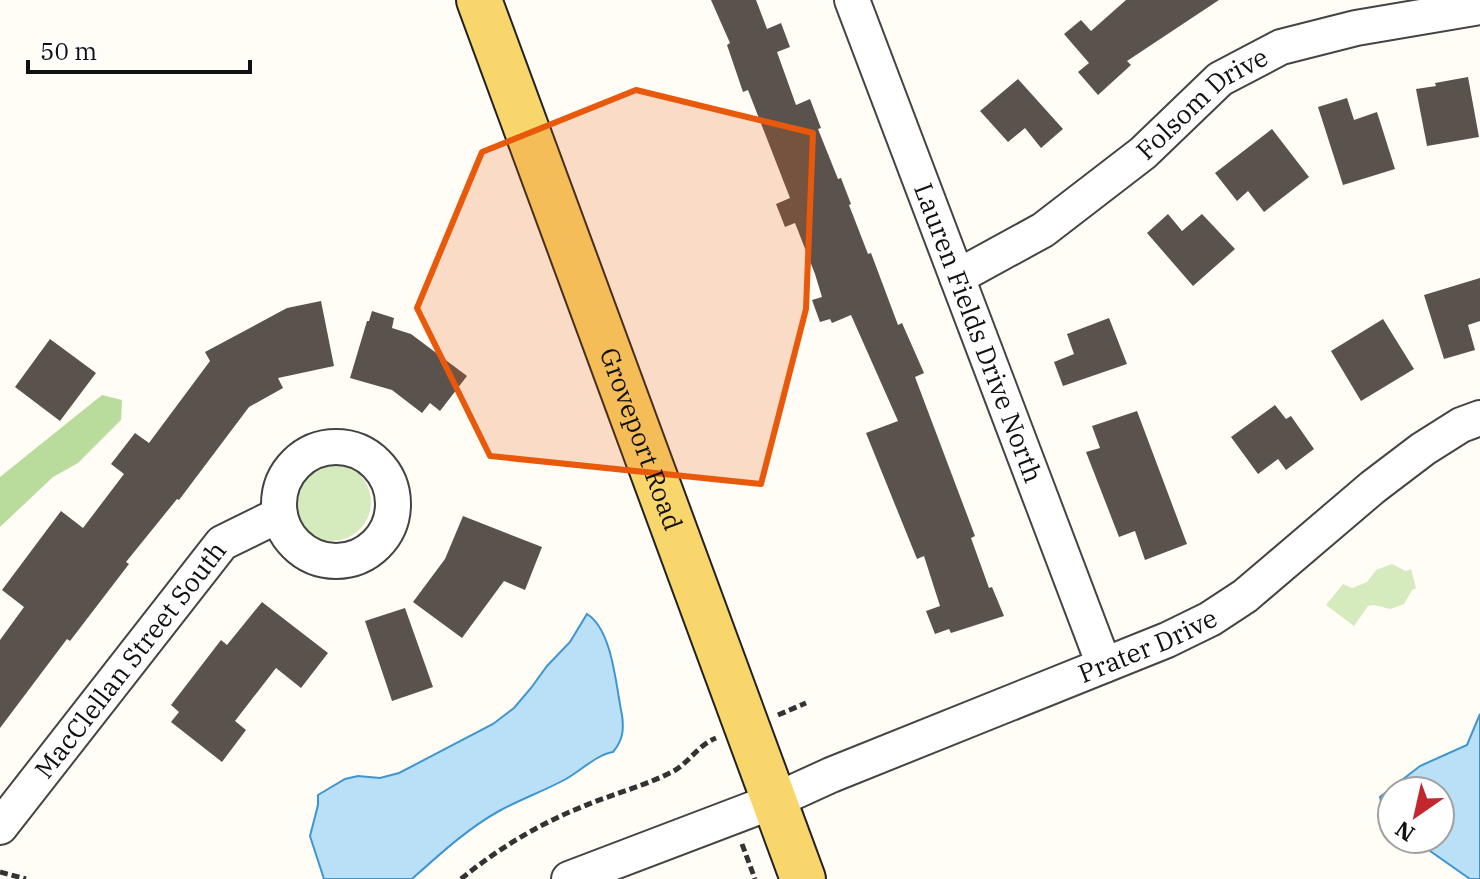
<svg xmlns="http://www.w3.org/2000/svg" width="1480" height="879" viewBox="0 0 1480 879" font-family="'IBM Plex Serif',serif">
<rect width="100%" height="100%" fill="#fffdf5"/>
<path fill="#d5ebbd" d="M293 502a39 39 0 1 1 78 0a39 39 0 1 1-78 0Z
M 1392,564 L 1406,571 L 1411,569 L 1416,588 L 1412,590 L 1404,604 L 1390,609 L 1374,605 L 1368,606 L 1354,626 L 1326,605 L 1343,584 L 1352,588 L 1367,582 L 1376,570 Z"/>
<path fill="#b9dc9c" d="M 102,395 L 122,400 L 121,420 L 78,463 L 53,477 L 0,527 L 0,477 Z"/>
<path fill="#b9e0f7" stroke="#3f96cf" stroke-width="2" d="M 587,614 C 613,630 616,688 622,715 C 624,730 623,740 613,752 C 598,754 580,771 566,779 C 544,791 521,799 499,811 C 467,829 440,854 412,879 L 324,879 L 310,836 L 318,805 L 318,795 L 345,779 L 358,776 L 380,778 L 399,773 L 493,724 L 514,708 L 531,688 L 547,666 L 570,642 Z
M 1480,714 L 1480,879 L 1470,879 L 1413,839 L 1440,839 L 1440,791 L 1392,791 L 1392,824 L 1385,820 L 1380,797 L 1420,766 L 1467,745 Z"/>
<path fill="#5a524d" d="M 711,0 L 756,0 L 767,29 L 781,23 L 790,47 L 777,52 L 796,105 L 810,99 L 821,128 L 818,129 L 838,179 L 841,178 L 851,204 L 849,205 L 868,254 L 871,253 L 898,325 L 902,323 L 924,373 L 915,377 L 975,536 L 971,538 L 989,588 L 992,587 L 1004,616 L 951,633 L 949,629 L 935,634 L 926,611 L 940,606 L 924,556 L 917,559 L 866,433 L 898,421 L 851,315 L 832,323 L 830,319 L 820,322 L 812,300 L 822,297 L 815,274 L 795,223 L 785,227 L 776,204 L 790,198 L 748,90 L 743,92 L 727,45 L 730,43 Z
M 1126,0 L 1219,0 L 1127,61 L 1131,65 L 1098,95 L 1078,72 L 1089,63 L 1064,34 L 1081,20 L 1091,31 Z
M 1468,77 L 1479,137 L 1427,146 L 1416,89 L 1436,86 L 1435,83 Z
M 1018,79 L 1063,129 L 1041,148 L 1025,128 L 1008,142 L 980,111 Z
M 1347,98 L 1354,120 L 1377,112 L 1395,169 L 1343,185 L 1318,107 Z
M 1272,129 L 1309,177 L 1264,212 L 1248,191 L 1237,201 L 1215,173 Z
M 1168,214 L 1182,231 L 1202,214 L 1235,249 L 1193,286 L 1147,233 Z
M 1480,278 L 1480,321 L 1468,325 L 1475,350 L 1444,359 L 1424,295 Z
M 321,301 L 334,366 L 278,378 L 283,388 L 249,407 L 179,500 L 177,499 L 126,562 L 129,564 L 70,641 L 67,639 L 0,728 L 0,640 L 24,607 L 2,590 L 61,511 L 83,528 L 124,474 L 111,464 L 135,433 L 149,443 L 210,361 L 205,352 L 287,308 Z
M 372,311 L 394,318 L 392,328 L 411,334 L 467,376 L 440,411 L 430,403 L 422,413 L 392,390 L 350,378 L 367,321 L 369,321 Z
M 1109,318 L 1127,364 L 1063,386 L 1054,362 L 1074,354 L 1067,334 Z
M 1383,319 L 1414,369 L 1361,401 L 1331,351 Z
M 50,339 L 96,373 L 60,421 L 15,387 Z
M 1275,405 L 1286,419 L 1291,416 L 1314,449 L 1286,470 L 1278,459 L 1258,474 L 1231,437 Z
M 1137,411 L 1187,544 L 1145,560 L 1135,531 L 1119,537 L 1086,452 L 1100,448 L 1092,426 Z
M 463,516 L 542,547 L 525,590 L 504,581 L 462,638 L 413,602 L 445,559 Z
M 262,602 L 328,653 L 301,688 L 276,668 L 235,721 L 246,730 L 222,762 L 171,722 L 179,712 L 171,705 L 221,640 L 227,645 Z
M 405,608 L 433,687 L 392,701 L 365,621 Z"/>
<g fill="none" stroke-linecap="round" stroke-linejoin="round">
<g stroke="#444" stroke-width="38">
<g id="street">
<path id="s1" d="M 852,0 L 1104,665"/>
<path id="s2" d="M 957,277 L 1043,230 L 1143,153 L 1220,79 L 1281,47 L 1356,28 L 1480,7"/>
<circle cx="336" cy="504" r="57"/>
<path id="s3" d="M 0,827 L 222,543 L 279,515"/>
<path id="s4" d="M 569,879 L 774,801 L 831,775 L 1167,640 L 1210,619 L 1245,596 L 1373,487 L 1423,449 L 1461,425 L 1480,418"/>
</g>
</g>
<g stroke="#222" stroke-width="48">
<g id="primary">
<path id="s5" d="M 479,0 L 803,879"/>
</g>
</g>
<path stroke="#333" stroke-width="5" stroke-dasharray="8 4" stroke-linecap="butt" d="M 778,715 L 806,703
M 742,844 L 755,879
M 0,872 L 26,879
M 461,879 C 499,848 539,824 584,806 C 613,794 644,786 672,772 C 689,763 698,745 716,738"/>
<use href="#street" stroke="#fff" stroke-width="34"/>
<use href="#primary" stroke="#f9d66b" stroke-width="44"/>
</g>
<path fill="#e8590c" fill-opacity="0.2" stroke="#e8590c" stroke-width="6" stroke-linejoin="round" d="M 636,90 L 813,133 L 806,309 L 761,484 L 490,456 L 417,308 L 482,152 Z"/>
<g text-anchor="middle" stroke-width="8" stroke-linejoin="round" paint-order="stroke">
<g font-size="26" fill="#111" stroke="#fff">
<text dy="9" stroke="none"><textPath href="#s2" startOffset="302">Folsom Drive</textPath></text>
<text dy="9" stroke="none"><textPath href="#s1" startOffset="356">Lauren Fields Drive North</textPath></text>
<text dy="9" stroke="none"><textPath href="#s5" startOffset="468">Groveport Road</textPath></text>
<text dy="9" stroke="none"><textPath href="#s4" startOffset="624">Prater Drive</textPath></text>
<text dy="9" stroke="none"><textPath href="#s3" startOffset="212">MacClellan Street South</textPath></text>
</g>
</g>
<g transform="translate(1416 815) rotate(214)"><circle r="38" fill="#ffffff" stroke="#a0a0a0" stroke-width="2"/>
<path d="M0-6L14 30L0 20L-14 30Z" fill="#c4262e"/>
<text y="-12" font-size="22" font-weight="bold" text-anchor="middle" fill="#111111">N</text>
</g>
<path d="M28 60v12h222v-12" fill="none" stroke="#111111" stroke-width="4"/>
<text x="40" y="60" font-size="24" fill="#111111" stroke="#ffffff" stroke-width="6" paint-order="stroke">50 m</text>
</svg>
